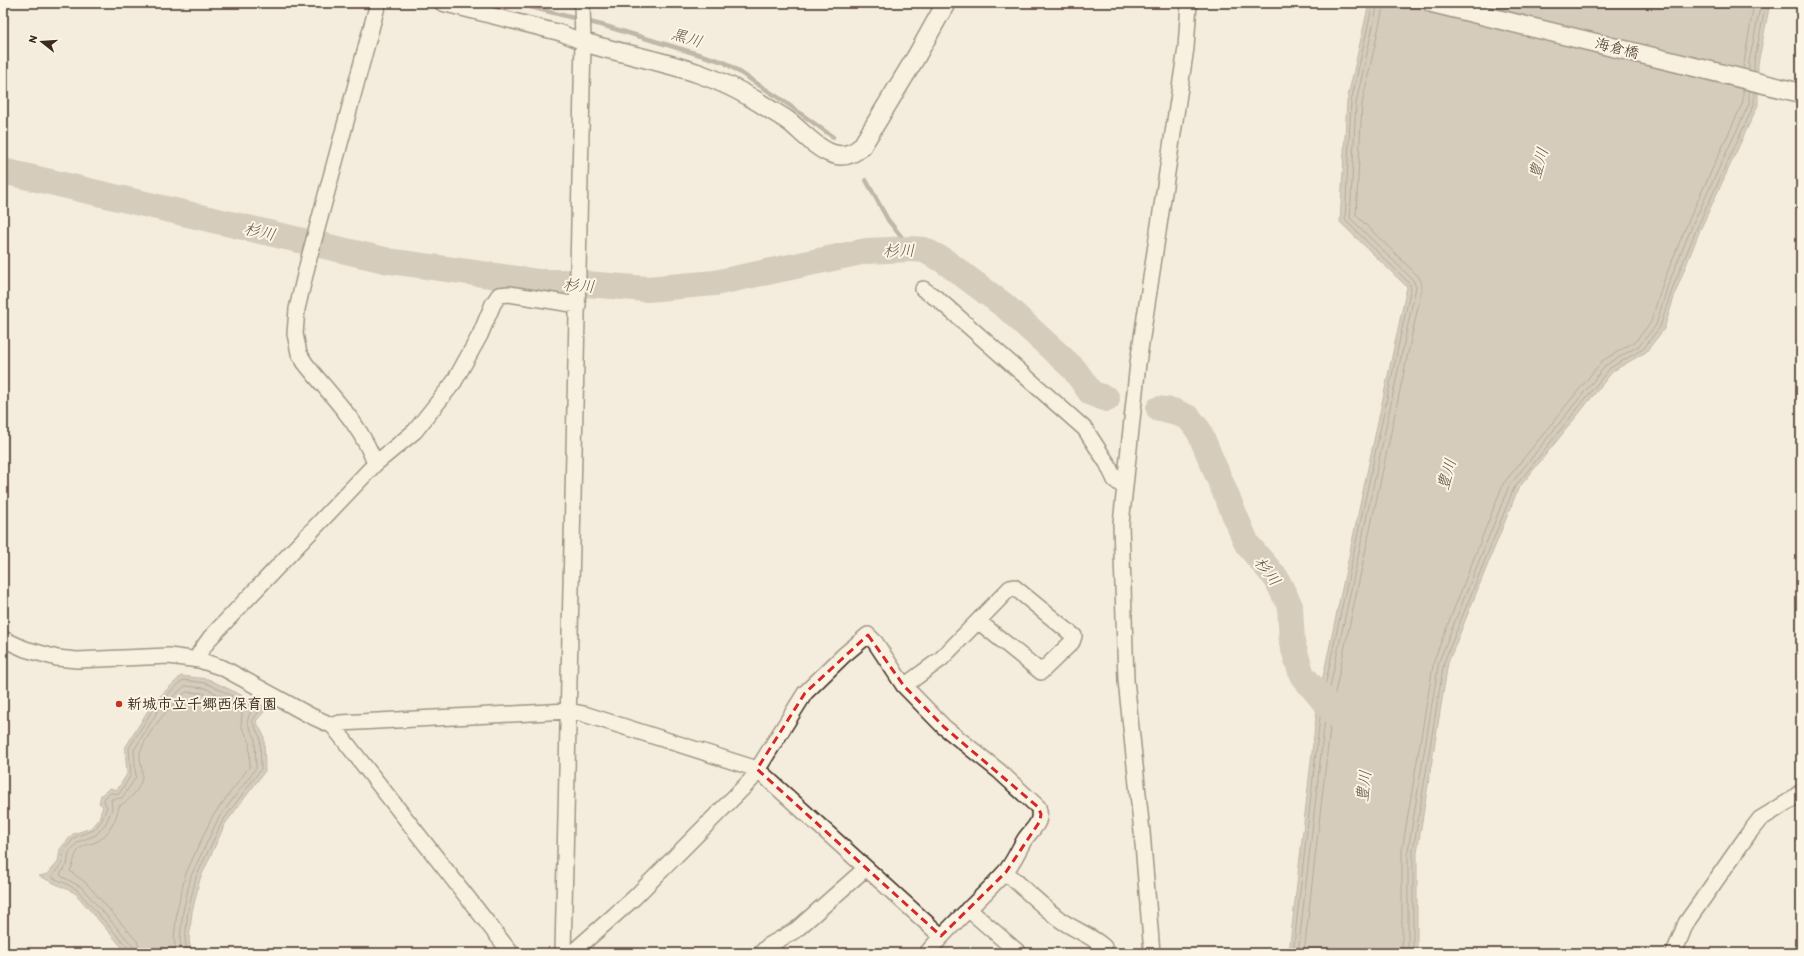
<svg xmlns="http://www.w3.org/2000/svg" width="1804" height="956" viewBox="0 0 1804 956" font-family="Itim,'Klee One',sans-serif">
<rect width="100%" height="100%" fill="#f4eddd"/>
<filter id="ink" filterUnits="userSpaceOnUse"><feTurbulence type="fractalNoise" baseFrequency=".025" numOctaves="2"/><feDisplacementMap in="SourceGraphic" scale="8" xChannelSelector="R" yChannelSelector="G"/><feConvolveMatrix kernelMatrix="1 2 1 2 8 2 1 2 1" color-interpolation-filters="sRGB"/></filter>
<g filter="url(#ink)">
<path fill="#b0a596" stroke="#817466" d="M 1369,3 L 1770,3 L 1758,64 L 1758,105 L 1700,230 L 1677,288 L 1664,329 L 1646,352 L 1613,371 L 1518,489 L 1448,663 L 1417,852 L 1417,953 L 1289,953 L 1318,700 L 1407,287 L 1340,222 L 1347,101 Z
M 181,676 L 208,679 L 266,707 L 264,712 L 256,721 L 264,736 L 265,771 L 225,824 L 200,879 L 192,912 L 189,940 L 191,953 L 127,953 L 75,893 L 39,876 L 48,874 L 58,862 L 60,849 L 73,834 L 91,828 L 99,818 L 103,806 L 99,803 L 101,795 L 110,788 L 117,790 L 127,774 L 125,748 L 152,704 Z"/>
<g fill="none" stroke-linecap="round" stroke-linejoin="round">
<path stroke="#6a5b4e" stroke-width="1" d="M 1743,69 L 1754,3
M 1749,70 L 1749,62 L 1761,3
M 1754,71 L 1754,63 L 1766,3
M 130,953 L 129,949 L 77,890 L 65,883 L 53,878 L 52,876 L 62,863 L 64,850 L 75,837 L 94,830 L 102,820 L 107,807 L 104,801 L 105,797 L 111,793 L 119,794 L 131,775 L 129,748 L 155,706 L 183,680 L 206,683 L 260,710 L 252,721 L 260,737 L 261,769 L 222,822 L 196,877 L 188,911 L 185,939 L 187,953
M 135,953 L 133,946 L 81,887 L 61,876 L 60,874 L 67,865 L 69,853 L 78,842 L 96,835 L 106,823 L 112,809 L 111,799 L 122,798 L 136,777 L 134,750 L 159,709 L 185,686 L 205,688 L 251,710 L 247,722 L 255,738 L 256,768 L 218,819 L 191,876 L 183,911 L 180,939 L 182,953
M 141,953 L 137,941 L 86,883 L 70,871 C 75,863 73,853 82,847 C 86,844 92,844 96,842 C 109,836 117,818 119,806 C 130,801 144,785 142,772 C 142,765 138,757 141,750 C 150,728 169,708 186,692 L 203,693 L 242,713 L 241,726 L 249,740 L 250,766 L 212,817 L 186,873 L 177,910 L 174,939 L 176,953
M 1293,953 L 1322,700 L 1411,287 L 1409,283 L 1345,220 L 1351,102 L 1373,3
M 1298,953 L 1327,701 L 1416,287 L 1413,280 L 1350,218 L 1356,103 L 1378,3
M 1304,953 L 1333,702 L 1422,288 L 1421,281 L 1418,276 L 1356,215 L 1362,104 L 1384,3
M 1402,953 L 1402,850 L 1434,660 L 1503,484 L 1602,361 L 1636,341 L 1651,322 L 1663,283 L 1687,224 L 1743,102 L 1743,89
M 1408,953 L 1408,851 L 1439,661 L 1509,486 L 1606,365 L 1640,345 L 1656,325 L 1668,285 L 1692,226 L 1749,104 L 1749,91
M 1413,953 L 1413,851 L 1444,662 L 1514,488 L 1610,368 L 1643,349 L 1660,327 L 1673,287 L 1697,228 L 1754,105 L 1754,92"/>
<path stroke="#817466" stroke-width="4.5" d="M 515,3 L 605,26 L 724,62 L 782,100 L 833,137
M 866,180 L 888,220 L 911,249"/>
<path stroke="#b0a596" stroke-width="26" d="M 3,171 L 389,261 L 539,282 L 562,282 L 647,289 L 715,283 L 866,251 L 911,249 L 924,250 L 943,260 L 1005,306 L 1074,369 L 1091,393 L 1107,399
M 1159,409 L 1173,411 L 1189,418 L 1199,431 L 1247,544 L 1276,578 L 1290,606 L 1292,643 L 1302,675 L 1335,714 L 1344,720"/>
<g stroke="#3b2a1e" stroke-width="18">
<path id="minor" d="M 442,3 L 561,33 L 583,42
M 923,289 L 939,300 L 1085,429 L 1107,463 L 1115,480 L 1124,487
M 375,464 C 362,425 330,395 305,363 L 299,353 L 295,334 L 297,309 L 309,258 L 378,3
M 3,639 L 25,649 L 57,658 L 77,660 L 169,656 L 199,660 L 223,668 L 309,715 L 333,726 L 511,953
M 199,660 L 200,652 L 210,638 L 375,464 L 415,431 L 454,382 L 480,335 L 493,304 L 499,295 L 509,294 L 578,305
M 904,686 L 941,659 L 1010,588 L 1014,587 L 1074,636 L 1072,642 L 1041,672 L 978,621
M 333,726 L 340,723 L 568,711 L 584,714 L 757,769 L 941,936
M 1006,872 C 1023,888 1041,905 1059,919 C 1074,930 1091,935 1104,947 L 1103,953
M 968,909 L 1019,953
M 563,953 L 583,42 L 582,3
M 565,953 L 573,952 L 634,898 L 751,780 L 805,693 L 844,655 L 868,635 L 875,642 L 904,686 L 944,727 L 999,771 L 1038,807 C 1043,822 1033,828 1025,839 C 1018,850 1013,864 1004,873 C 979,901 951,924 927,953
M 761,953 L 768,946 L 796,930 L 866,868
M 1152,953 L 1142,832 L 1126,680 L 1121,524 L 1138,363 L 1186,48 L 1189,3
M 1674,953 L 1686,923 L 1749,833 L 1760,819 L 1788,802 L 1801,792"/>
</g>
<g stroke="#3b2a1e" stroke-width="21">
<path id="tertiary" d="M 1432,3 L 1801,93
M 583,42 C 646,61 703,66 760,103 C 770,110 782,116 791,123 C 811,140 836,171 862,146 L 916,57 L 946,3"/>
</g>
<use href="#minor" stroke="#fcf5e5" stroke-width="15"/>
<use href="#tertiary" stroke="#fcf5e5" stroke-width="18"/>
</g>
</g>
<path d="M0 0H1804V956H0ZM 868,635 L 904,686 L 944,727 L 1038,807 L 1041,814 L 1040,821 L 1006,872 L 941,936 L 757,769 L 805,693 Z" fill="#f4eddd" fill-opacity=".55" fill-rule="evenodd"/>
<path fill="none" stroke="#d62828" stroke-width="3" stroke-dasharray="8 5" stroke-linejoin="round" d="M 868,635 L 904,686 L 944,727 L 1038,807 L 1041,814 L 1040,821 L 1006,872 L 941,936 L 757,769 L 805,693 Z"/>
<circle fill="#c8321e" stroke="#fcf5e5" stroke-width="1.5" cx="119" cy="704" r="4"/>
<g text-anchor="middle" stroke-width="4" stroke-linejoin="round" paint-order="stroke">
<g font-size="15" fill="#3b2a1e" stroke="#fcf5e5">
<text transform="translate(1617 48) rotate(14)" y="5">海倉橋</text>
</g>
<g font-size="15" font-weight="bold" fill="#3b2a1e" stroke="#fcf5e5" text-anchor="start">
<text x="127" y="709">新城市立千郷西保育園</text>
</g>
<g font-size="16" font-style="italic" fill="#645548" stroke="#fcf5e5">
<text transform="translate(687 37) rotate(17)" y="6">黒川</text>
<text transform="translate(1538 163) rotate(-73)" y="6">豊川</text>
<text transform="translate(260 231) rotate(13)" y="6">杉川</text>
<text transform="translate(899 250) rotate(-1)" y="6">杉川</text>
<text transform="translate(579 285) rotate(4)" y="6">杉川</text>
<text transform="translate(1446 474) rotate(-74)" y="6">豊川</text>
<text transform="translate(1268 571) rotate(53)" y="6">杉川</text>
<text transform="translate(1363 786) rotate(-83)" y="6">豊川</text>
</g>
</g>
<rect width="1804" height="956" fill="none" stroke="#fcf5e5" stroke-width="16"/>
<rect x="8" y="8" width="1788" height="940" fill="none" stroke="#3b2a1e" stroke-width="1.5" filter="url(#ink)"/>
<g transform="translate(42 42) rotate(287)" stroke="#fcf5e5" stroke-width="3" paint-order="stroke">
<path d="M0-3L7 15L0 10L-7 15Z" fill="#3b2a1e"/>
<text y="-6" font-size="11" font-weight="bold" text-anchor="middle" fill="#3b2a1e">N</text>
</g>
</svg>
